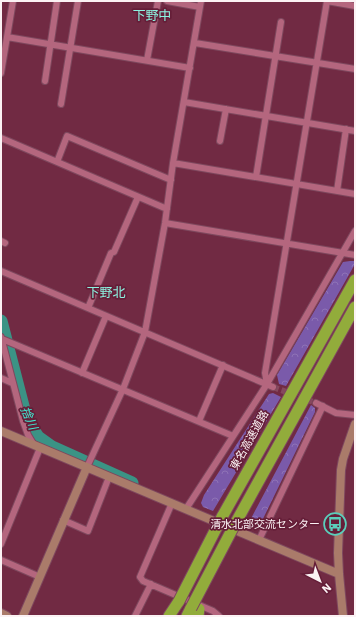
<svg xmlns="http://www.w3.org/2000/svg" width="356" height="617" viewBox="0 0 356 617" font-family="'IBM Plex Sans','Noto Sans JP',sans-serif">
<defs>
<pattern id="forest-crowns" width="20" height="18" patternUnits="userSpaceOnUse"><rect width="20" height="18" fill="#7a5aaa"/><path d="M2 6a3 3 0 1 1 6 0M12 15a3 3 0 1 1 6 0" fill="none" stroke="#8e72b6"/></pattern>
</defs>
<rect width="100%" height="100%" fill="#712a43"/>
<path fill="url(#forest-crowns)" d="M 350,261 L 355,261 L 355,264 L 286,386 L 279,384 L 277,375 L 343,262 Z
M 273,393 L 281,397 L 213,511 L 203,507 L 201,503 L 204,495 L 269,394 Z
M 311,405 L 315,408 L 315,412 L 260,525 L 253,529 L 247,526 Z"/>
<g fill="none" stroke-linecap="round" stroke-linejoin="round">
<path stroke="#3b9385" stroke-width="13" d="M 1,321 L 24,410 L 29,424 L 38,437 L 52,447 L 132,483"/>
<path stroke="#86485e" stroke-width="6" stroke-dasharray="6 3" stroke-linecap="butt" d="M 273,387 L 316,403"/>
<g stroke="#7e485e" stroke-width="8">
<path id="street" d="M 167,1 L 200,7
M 327,1 L 355,6
M 7,37 L 190,68
M 195,43 L 355,69
M 147,60 L 158,1
M 1,73 L 13,1
M 45,81 L 57,1
M 184,102 L 355,131
M 61,104 L 78,1
M 1,138 L 167,209
M 220,141 L 226,109
M 57,162 L 67,136 L 171,180
M 173,163 L 355,194
M 256,177 L 281,22
M 337,191 L 346,129
M 165,223 L 355,255
M 1,241 L 5,243
M 1,271 L 273,387
M 88,308 L 111,253 L 114,252 L 138,197
M 1,337 L 23,421 L 28,435 L 34,445
M 2,339 L 233,436
M 82,373 L 106,316
M 1,378 L 12,383
M 267,384 L 265,373 L 327,1
M 316,403 L 336,413 L 355,415
M 199,421 L 223,365
M 87,467 L 123,389 L 145,332 L 165,223 L 173,163 L 201,1
M 172,503 L 140,577 L 143,581 L 213,611 L 219,616
M 186,509 L 267,384 L 355,231
M 63,520 L 88,531 L 109,477
M 259,540 L 323,406
M 1,544 L 40,448
M 1,560 L 40,577
M 135,616 L 151,584"/>
</g>
<g stroke="#7e485e" stroke-width="10">
<path id="secondary" d="M 1,431 L 339,574
M 1,613 L 7,616
M 23,616 L 87,467
M 343,616 L 339,574 L 338,553 L 341,470 L 343,459 L 355,424"/>
</g>
<g stroke="#7e485e" stroke-width="13">
<path id="highway" d="M 222,517 L 355,280
M 235,524 L 355,307
M 169,616 L 179,601
M 187,616 L 191,608
M 198,616 L 199,609"/>
</g>
<use href="#street" stroke="#b4667e" stroke-width="6"/>
<use href="#secondary" stroke="#aa7b6a" stroke-width="8"/>
<use href="#highway" stroke="#92ac3b" stroke-width="11"/>
<g stroke="#7e485e" stroke-width="13" stroke-linecap="butt">
<path id="highway-bridge" d="M 179,601 L 222,517
M 191,608 L 235,524"/>
</g>
<use href="#highway-bridge" stroke="#92ac3b" stroke-width="11"/>
</g>
<defs>
<g id="bus-ring" transform="scale(1.15)"><circle r="9.5" fill="#651e38" stroke="#5bcebb" stroke-width="1.5"/><path d="M-5-6H5V4H4V6H2V4H-2V6H-4V4H-5ZM-3.5-4V0h7V-4ZM-3.5 1.2v1.5H-2V1.2ZM2 1.2v1.5H3.5V1.2Z" fill="#5bcebb"/></g>
</defs>
<g fill-rule="evenodd">
<use href="#bus-ring" x="335" y="524"/>
</g>
<g text-anchor="middle" stroke-width="3.5" stroke-linejoin="round" paint-order="stroke">
<g font-size="11" fill="#fbf2f4" stroke="#651e38">
<text transform="translate(249 440) rotate(-61)" y="4">東名高速道路</text>
</g>
<g font-size="11" fill="#fbf2f4" stroke="#651e38" text-anchor="end">
<text x="320" y="528">清水北部交流センター</text>
</g>
<g font-size="12" font-style="italic" fill="#40ebd3" stroke="#651e38">
<text transform="translate(29 418) rotate(66)" y="4">捨川</text>
</g>
<g font-size="13" fill="#8df3e0" stroke="#651e38">
<text x="152" y="20">下野中</text>
<text x="106" y="297">下野北</text>
</g>
</g>
<rect width="356" height="617" fill="none" stroke="#fbf2f4" stroke-width="4"/>
<g transform="translate(320 581) rotate(138)" stroke="#651e38" stroke-width="3" paint-order="stroke">
<path d="M0-3L7 15L0 10L-7 15Z" fill="#fbf2f4"/>
<text y="-6" font-size="11" font-weight="bold" text-anchor="middle" fill="#fbf2f4">N</text>
</g>
</svg>
